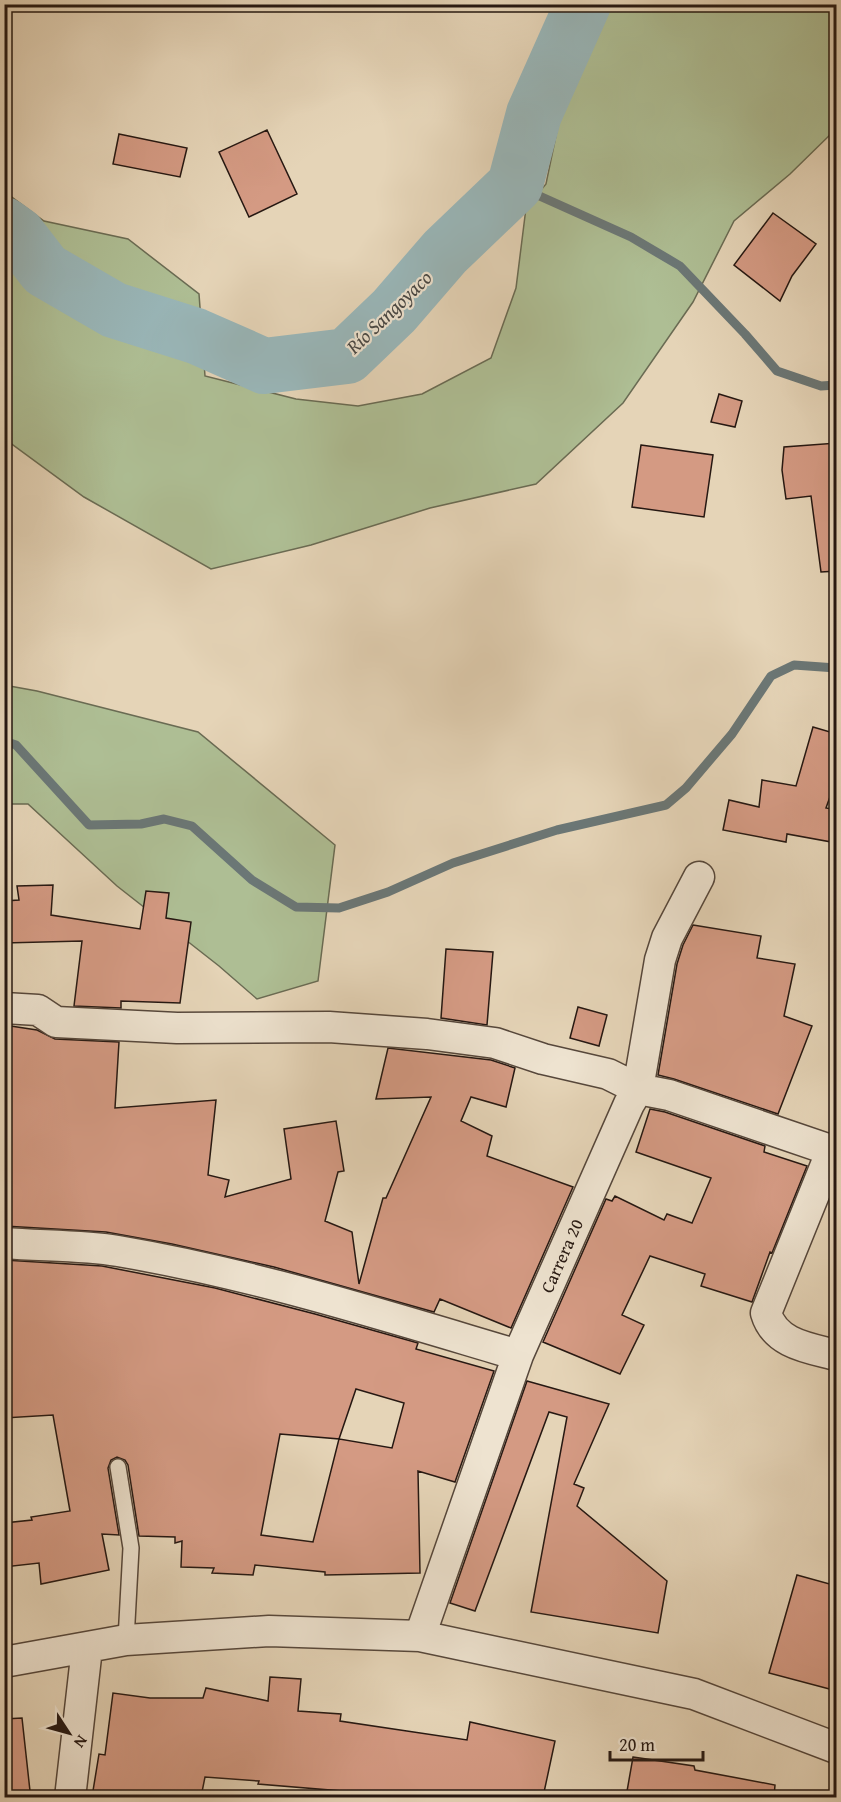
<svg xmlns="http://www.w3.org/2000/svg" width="841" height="1802" viewBox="0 0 841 1802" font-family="'Gentium Book Plus',serif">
<rect width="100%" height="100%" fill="#e5d4b7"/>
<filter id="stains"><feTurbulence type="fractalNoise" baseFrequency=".00333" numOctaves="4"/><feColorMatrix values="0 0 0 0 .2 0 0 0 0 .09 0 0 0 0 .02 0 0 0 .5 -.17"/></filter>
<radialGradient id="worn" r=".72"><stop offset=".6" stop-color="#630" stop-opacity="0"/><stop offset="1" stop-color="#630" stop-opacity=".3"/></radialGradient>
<path fill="#aebe94" stroke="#6a6b53" stroke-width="1.5" d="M 608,5 L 836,5 L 836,129 L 790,174 L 734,221 L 693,302 L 623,403 L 536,484 L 430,508 L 311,545 L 211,569 L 84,497 L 5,439 L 5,192 L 44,221 L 128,239 L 199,294 L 205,376 L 296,399 L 358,406 L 422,394 L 491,358 L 516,288 L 526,208 L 546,184 L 559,121 L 583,53 Z
M 4,685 L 37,691 L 198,732 L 335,845 L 318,981 L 257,999 L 219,966 L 117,886 L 28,804 L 5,804 Z"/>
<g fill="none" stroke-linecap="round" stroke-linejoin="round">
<path stroke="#6b7776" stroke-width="9" d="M 515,185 L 631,237 L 680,266 L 745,334 L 777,371 L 821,386 L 836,385
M 4,741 L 16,745 L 89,825 L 141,824 L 164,819 L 192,826 L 252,880 L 296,907 L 339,908 L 388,892 L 453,863 L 557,830 L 666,805 L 686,788 L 732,734 L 771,676 L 794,665 L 836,668"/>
<path stroke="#99b6b8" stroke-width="56" d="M 4,225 L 18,235 L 45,270 L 114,310 L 196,336 L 264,366 L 347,356 L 394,311 L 445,252 L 515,185 L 534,114 L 583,4"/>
</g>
<path fill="#d49a83" stroke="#261812" stroke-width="1.5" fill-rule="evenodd" d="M 267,130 L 297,194 L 249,217 L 219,152 Z
M 119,134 L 187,148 L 180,177 L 113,164 Z
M 773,213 L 816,244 L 792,276 L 780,301 L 734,265 Z
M 719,394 L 742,401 L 735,427 L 711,422 Z
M 837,443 L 837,571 L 821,572 L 811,496 L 786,499 L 782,470 L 784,447 Z
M 641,445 L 713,455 L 704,517 L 632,507 Z
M 813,727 L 837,734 L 837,777 L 826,808 L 837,810 L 837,843 L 787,834 L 786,842 L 723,830 L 729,800 L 759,807 L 762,780 L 796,786 Z
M 53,885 L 51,915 L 140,929 L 146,891 L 169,893 L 166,918 L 191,922 L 180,1003 L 121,1001 L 121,1008 L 74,1006 L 82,941 L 4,943 L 4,901 L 19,900 L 17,886 Z
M 693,925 L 761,936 L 757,958 L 795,964 L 784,1016 L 812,1026 L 778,1114 L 674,1079 L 658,1075 L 677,964 L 683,945 Z
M 446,949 L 493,952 L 487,1025 L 441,1018 Z
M 578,1007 L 607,1015 L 599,1046 L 570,1038 Z
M 4,1025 L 37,1030 L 55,1039 L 119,1042 L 115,1108 L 216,1100 L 208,1175 L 229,1180 L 225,1197 L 291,1179 L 284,1129 L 336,1121 L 344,1171 L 338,1172 L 325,1221 L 352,1232 L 359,1284 L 383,1198 L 386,1198 L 431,1097 L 376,1099 L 388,1048 L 491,1060 L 515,1068 L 506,1107 L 471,1097 L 461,1121 L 492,1136 L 487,1156 L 573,1187 L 511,1328 L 440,1299 L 434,1312 L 274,1267 L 172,1244 L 106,1232 L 4,1226 Z
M 650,1109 L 665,1112 L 765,1146 L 764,1152 L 807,1166 L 772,1253 L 770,1252 L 752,1302 L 701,1286 L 705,1274 L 650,1256 L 622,1315 L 644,1325 L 620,1374 L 543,1342 L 606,1199 L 612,1201 L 615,1196 L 664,1220 L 667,1214 L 692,1223 L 711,1178 L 636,1152 Z
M 4,1260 L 102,1266 L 215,1288 L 315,1314 L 418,1343 L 416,1349 L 494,1371 L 455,1482 L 418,1471 L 420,1573 L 325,1575 L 325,1572 L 255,1565 L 253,1575 L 212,1573 L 214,1568 L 181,1567 L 182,1541 L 175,1543 L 175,1537 L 139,1536 L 128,1465 L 125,1460 L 117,1457 L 111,1460 L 108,1468 L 119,1535 L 102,1534 L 109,1570 L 41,1584 L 39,1563 L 4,1567 L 4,1523 L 32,1520 L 31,1517 L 70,1511 L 53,1415 L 4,1418 ZM 356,1389 L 404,1403 L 392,1448 L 339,1439 ZM 280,1434 L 339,1439 L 313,1542 L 261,1535 Z
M 527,1381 L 609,1404 L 574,1484 L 584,1488 L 577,1506 L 667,1581 L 658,1633 L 531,1612 L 567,1417 L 549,1412 L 475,1611 L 450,1603 Z
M 797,1575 L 837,1586 L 837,1691 L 769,1673 Z
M 270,1677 L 301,1679 L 298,1711 L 341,1714 L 340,1721 L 467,1740 L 470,1722 L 555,1741 L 543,1797 L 377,1797 L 378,1794 L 258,1784 L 259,1781 L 205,1777 L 201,1797 L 92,1797 L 99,1754 L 105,1755 L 113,1693 L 150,1698 L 203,1698 L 206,1688 L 268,1701 Z
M 22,1718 L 30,1791 L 4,1793 L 4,1719 Z
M 633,1757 L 694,1766 L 695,1770 L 775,1785 L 774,1797 L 626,1797 Z"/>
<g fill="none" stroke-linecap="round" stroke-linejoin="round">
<g stroke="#56473b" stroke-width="18">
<path id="service" d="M 118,1467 L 131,1548 L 126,1640"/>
</g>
<g stroke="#56473b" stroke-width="33">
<path id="minor" d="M 4,1008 L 38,1010 L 56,1022 L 177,1028 L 329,1027 L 427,1034 L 495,1043 L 543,1059 L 608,1074 L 638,1089 L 669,1095 L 836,1152
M 832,1150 L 766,1313 C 775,1344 809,1348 836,1355
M 4,1243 C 41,1246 83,1245 118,1251 C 254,1274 386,1316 518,1355
M 420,1636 L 518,1355 L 629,1104 L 638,1089 L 660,960 L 667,938 L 699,877
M 4,1662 L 126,1640 L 269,1631 L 420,1636 L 694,1694 L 836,1748
M 70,1798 L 87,1648"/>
</g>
<use href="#service" stroke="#eee3d0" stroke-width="15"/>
<use href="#minor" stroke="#eee3d0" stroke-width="30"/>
</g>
<g text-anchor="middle" stroke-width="4.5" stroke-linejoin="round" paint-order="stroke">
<g font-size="18" fill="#261812" stroke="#eee3d0">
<text transform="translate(562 1256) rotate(-66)" y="6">Carrera 20</text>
</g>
<g font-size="20" font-style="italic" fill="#484744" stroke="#eee3d0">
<text transform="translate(389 312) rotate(-44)" y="7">Río Sangoyaco</text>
</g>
</g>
<rect width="841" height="1802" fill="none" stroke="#e5d4b7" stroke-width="24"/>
<rect x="6" y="6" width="829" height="1790" fill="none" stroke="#261812" stroke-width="3"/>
<rect x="12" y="12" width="817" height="1778" fill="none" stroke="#261812" stroke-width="1.5"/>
<g transform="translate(69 1733) rotate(126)" stroke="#eee3d0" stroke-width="4.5" paint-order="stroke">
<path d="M0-4.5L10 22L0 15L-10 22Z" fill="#261812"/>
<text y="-9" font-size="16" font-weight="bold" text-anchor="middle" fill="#261812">N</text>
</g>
<path d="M610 1751v9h93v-9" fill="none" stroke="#261812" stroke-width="3"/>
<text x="619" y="1751" font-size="18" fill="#261812" stroke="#eee3d0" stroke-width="4.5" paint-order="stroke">20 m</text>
<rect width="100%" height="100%" filter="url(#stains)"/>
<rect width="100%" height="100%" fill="url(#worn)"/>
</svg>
